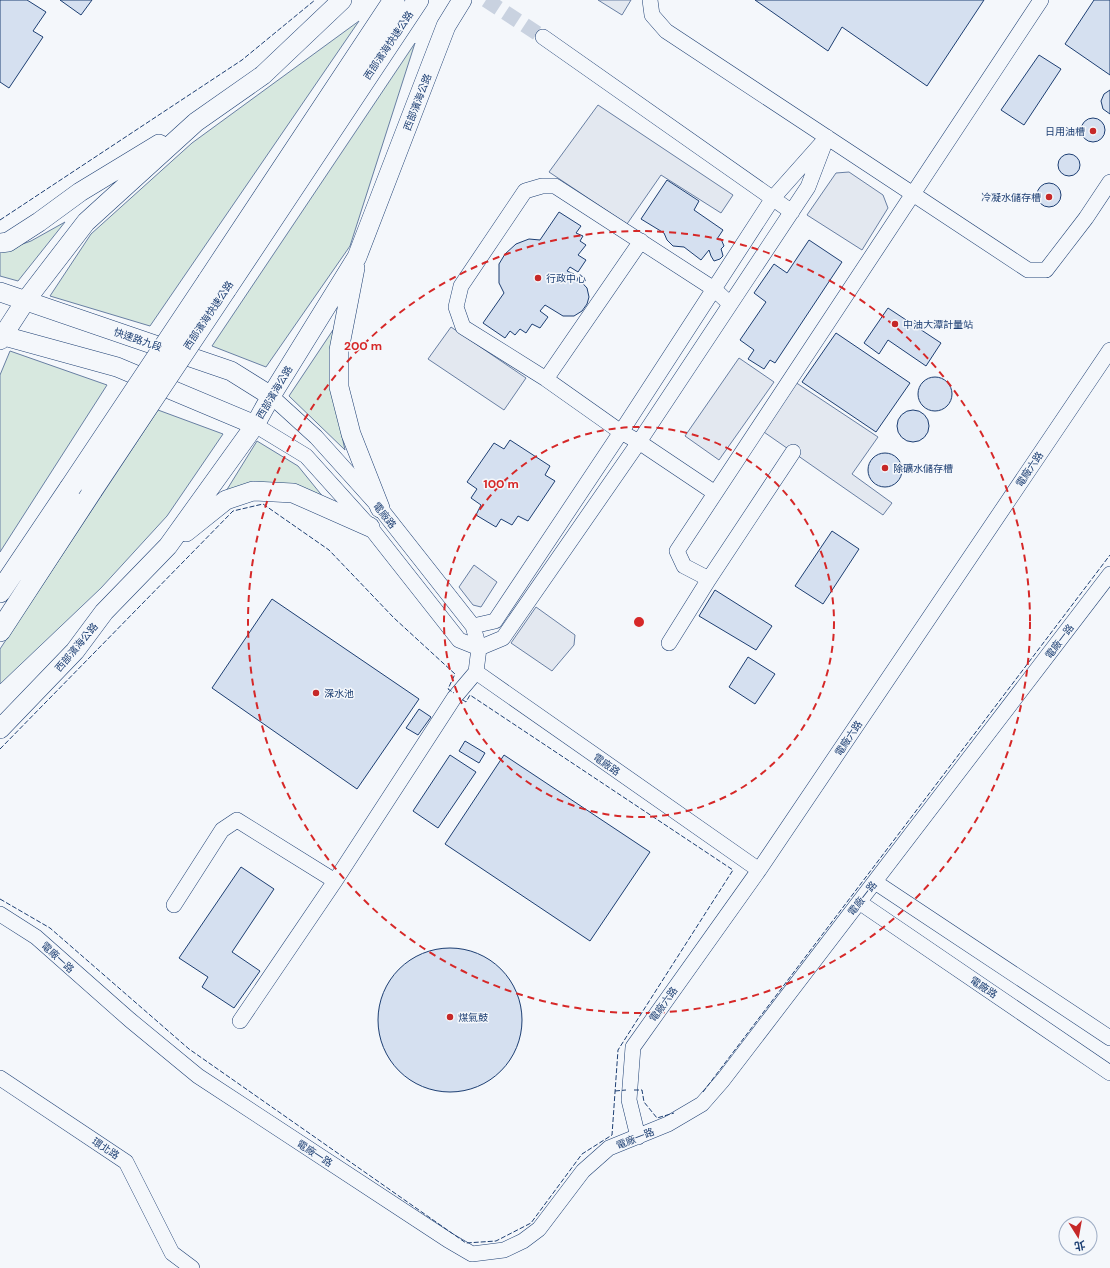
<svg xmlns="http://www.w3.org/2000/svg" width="1110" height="1268" viewBox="0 0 1110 1268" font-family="'DM Sans','Noto Sans TC',sans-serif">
<rect width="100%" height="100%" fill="#f4f7fb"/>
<path fill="#d7e8df" stroke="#687fa3" d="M 359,21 L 150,326 L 50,296 L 91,234 L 192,143 Z
M 415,43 L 350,246 L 266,367 L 212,346 Z
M 65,222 L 18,281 L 0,276 L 0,252 L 31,241 Z
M 333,330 L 330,367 L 332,390 L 345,450 L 289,396 Z
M 10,351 L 107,385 L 0,552 L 0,375 Z
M 158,410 L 223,434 L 167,516 L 101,588 L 0,684 L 0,649 Z
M 257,441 L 298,466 L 324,498 L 223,496 Z"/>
<path fill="#e3e8f0" stroke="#687fa3" d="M 598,0 L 631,0 L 622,15 Z
M 598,105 L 733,195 L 721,213 L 661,175 L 627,224 L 549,172 Z
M 849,172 L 883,195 L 888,208 L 862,250 L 807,215 L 836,173 Z
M 451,327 L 526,378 L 504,410 L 428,359 Z
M 739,358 L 774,382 L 719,460 L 685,436 Z
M 795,382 L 878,437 L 852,474 L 892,503 L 883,515 L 761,430 Z
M 474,565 L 497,582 L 481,607 L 473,605 L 459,587 Z
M 536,607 L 575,635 L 574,645 L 552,671 L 511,643 Z"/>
<path fill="#d5e0f0" stroke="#1d3f73" d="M 0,0 L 27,0 L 46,12 L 33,31 L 43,37 L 9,88 L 0,82 Z
M 60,0 L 92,0 L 81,15 Z
M 755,0 L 984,0 L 927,86 L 842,27 L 828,51 Z
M 1094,0 L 1110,0 L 1110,75 L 1065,44 Z
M 1039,55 L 1061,69 L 1024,125 L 1001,110 Z
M 1110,90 L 1110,114 L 1103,109 L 1101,101 L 1104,94 Z
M1081 130a12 12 0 1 1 24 0a12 12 0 1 1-24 0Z
M1058 165a11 11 0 1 1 22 0a11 11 0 1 1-22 0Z
M 667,180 L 699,201 L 694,210 L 723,230 L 717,239 L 721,239 L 724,246 L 721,249 L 722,252 L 723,256 L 720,259 L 714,261 L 711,256 L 709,250 L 701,260 L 684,247 L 673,246 L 667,240 L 664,233 L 641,219 Z
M1037 195a12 12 0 1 1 24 0a12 12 0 1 1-24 0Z
M 559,212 L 581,226 L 576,233 L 583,236 L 580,241 L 586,245 L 578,255 L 586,260 L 578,272 L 570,267 L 567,271 L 574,274 L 587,288 L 589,297 L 587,304 L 582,311 L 574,316 L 563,316 L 545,305 L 540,311 L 548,317 L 540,328 L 532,324 L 526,333 L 520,329 L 515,335 L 510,331 L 505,338 L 483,323 L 504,293 L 499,283 L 499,264 L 505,254 L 516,244 L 529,239 L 540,240 Z
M 809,240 L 842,262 L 775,363 L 770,360 L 764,369 L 748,359 L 754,350 L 740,340 L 766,302 L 754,293 L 774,264 L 787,273 Z
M 888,308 L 941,343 L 926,366 L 888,340 L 879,354 L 864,343 Z
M 836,333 L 910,383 L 876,432 L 802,382 Z
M918 394a17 17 0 1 1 34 0a17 17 0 1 1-34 0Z
M897 426a16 16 0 1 1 32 0a16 16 0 1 1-32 0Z
M 510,440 L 550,466 L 545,475 L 555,481 L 528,521 L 518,516 L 512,525 L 501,519 L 496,527 L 476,515 L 481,505 L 471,498 L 477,489 L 467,482 L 494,443 L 504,449 Z
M868 470a17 17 0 1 1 34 0a17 17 0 1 1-34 0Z
M 832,531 L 859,549 L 823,604 L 795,586 Z
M 715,590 L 772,626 L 756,650 L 699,616 Z
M 272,599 L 419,699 L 357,789 L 212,688 Z
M 748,657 L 775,674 L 755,704 L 729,687 Z
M 419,709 L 431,717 L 418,735 L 406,728 Z
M 465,741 L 485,753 L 479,763 L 459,751 Z
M 450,755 L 476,772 L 438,828 L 413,811 Z
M 504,755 L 650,852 L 590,941 L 445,844 Z
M 241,867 L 274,889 L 232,952 L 260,971 L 234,1008 L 202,987 L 208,977 L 179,958 Z
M378 1020a72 72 0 1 1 144 0a72 72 0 1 1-144 0Z"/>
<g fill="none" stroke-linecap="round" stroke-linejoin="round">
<path stroke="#c9d2e0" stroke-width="15" stroke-dasharray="15 8" stroke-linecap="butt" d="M 486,0 L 543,37"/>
<g stroke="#1d3f73" stroke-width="16">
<path id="minor" d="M 650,0 L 652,15 L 666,31 L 1028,270 L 1046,270 L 1086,218 L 1110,182
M 543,37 L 792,212
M 546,379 L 641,241
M 271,396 L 316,437 L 380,508 L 473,626 L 479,648 L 476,672
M 255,425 L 306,456 L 370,527 L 459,640 L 479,648 L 503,638 L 639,442 L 808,187 L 827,137
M 793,452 L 709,579 L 684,566 L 677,551 L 1041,0
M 715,493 L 639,442 L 621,432 L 546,379 L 463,327 L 456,307 L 461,286 L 525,191 L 542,186 L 555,186 L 714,289 L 730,304
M 473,626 L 495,621 L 621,432 L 773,198 L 821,144
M 669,643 L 709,579
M 476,672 L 759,870
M 875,882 L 1110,1038
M 859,902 L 1110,1073
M 174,905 L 222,830 L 237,820 L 335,881
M 0,914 L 36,937 L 130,1020 L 198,1076 L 448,1240 L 472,1254 L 504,1250 L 523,1241 L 539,1229 L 583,1171 L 609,1148 L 668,1124 L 702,1104 L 723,1080 L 1110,574
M 240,1021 L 335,881 L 454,698 L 476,672
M 0,1078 L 126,1162 L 172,1253 L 192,1268
M 638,1137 L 629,1100 L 633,1047 L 759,870 L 1110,350"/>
</g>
<g stroke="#1d3f73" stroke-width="20">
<path id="major" d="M 0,243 L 8,242 L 39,222 L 80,192 L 159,144
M 355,268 L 339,350 L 339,387 L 351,434 L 380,508
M 0,292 L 231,371 L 271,396
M 0,335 L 117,367 L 255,425
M 0,340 L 26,300 L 86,222 L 196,122 L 263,75 L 342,0
M 186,532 L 226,500 L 253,491 L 293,493 L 370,527
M 0,729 L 75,651 L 104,612 L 168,546 L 255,425 L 271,396 L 357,257 L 446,26 L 462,0"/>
</g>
<g stroke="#1d3f73" stroke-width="22">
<path id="highway" d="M 208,281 L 394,0
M 226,289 L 418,0
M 0,592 L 70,488
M 0,631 L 92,490"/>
</g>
<use href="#minor" stroke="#f4f7fb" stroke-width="15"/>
<use href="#major" stroke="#f4f7fb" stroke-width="19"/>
<use href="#highway" stroke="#f4f7fb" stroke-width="21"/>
<g stroke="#1d3f73" stroke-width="22" stroke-linecap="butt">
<path id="highway-bridge" d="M 70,488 L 208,281
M 92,490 L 226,289"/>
</g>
<use href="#highway-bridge" stroke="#f4f7fb" stroke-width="21"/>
<path stroke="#1d3f73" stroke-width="1" stroke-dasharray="5 2" stroke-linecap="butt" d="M 0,220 L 242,60 L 315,0
M 0,749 L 233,511 L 263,504 L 329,550 L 394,618 L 455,674 L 448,689 L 454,693
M 0,899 L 50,928 L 189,1049 L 466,1243 L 496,1241 L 531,1223 L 582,1154 L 612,1135 L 618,1050 L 733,870 L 470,695 L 466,702 L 460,698
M 634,1090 L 642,1090 L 644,1102 L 657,1118 L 674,1113
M 615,1091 L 626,1090
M 703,1092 L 1110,555"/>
</g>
<g fill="none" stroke="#d62828" stroke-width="2" stroke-dasharray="7 5">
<circle cx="639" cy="622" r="195"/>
<circle cx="639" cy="622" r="391"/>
</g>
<g fill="#c62828" stroke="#f4f7fb" stroke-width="1.5">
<circle cx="1093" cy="131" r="4"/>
<circle cx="1049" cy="197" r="4"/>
<circle cx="538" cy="278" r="4"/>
<circle cx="895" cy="324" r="4"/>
<circle cx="885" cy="468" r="4"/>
<circle cx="316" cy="693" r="4"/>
<circle cx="450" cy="1017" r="4"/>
</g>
<g text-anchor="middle" stroke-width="3" stroke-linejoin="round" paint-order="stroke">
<g font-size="10" fill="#1d3f73" stroke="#f4f7fb">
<text transform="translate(388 45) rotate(-56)" y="4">西部濱海快速公路</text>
<text transform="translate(417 102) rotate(-69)" y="4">西部濱海公路</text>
<text transform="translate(208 315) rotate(-56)" y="4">西部濱海快速公路</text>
<text transform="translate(138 339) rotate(19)" y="4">快速路九段</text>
<text transform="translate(274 392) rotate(-59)" y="4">西部濱海公路</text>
<text transform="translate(1029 469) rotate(-56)" y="4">電廠六路</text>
<text transform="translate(385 515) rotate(51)" y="4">電廠路</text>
<text transform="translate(1059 641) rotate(-53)" y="4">電廠一路</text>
<text transform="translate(76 647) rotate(-50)" y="4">西部濱海公路</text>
<text transform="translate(848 738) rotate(-56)" y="4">電廠六路</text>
<text transform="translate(607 764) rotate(35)" y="4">電廠路</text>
<text transform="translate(862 898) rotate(-52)" y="4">電廠一路</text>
<text transform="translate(58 957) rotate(42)" y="4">電廠一路</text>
<text transform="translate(984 987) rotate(34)" y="4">電廠路</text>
<text transform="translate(663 1004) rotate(-54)" y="4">電廠六路</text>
<text transform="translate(635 1138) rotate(-22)" y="4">電廠一路</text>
<text transform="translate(106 1148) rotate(34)" y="4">環北路</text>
<text transform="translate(315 1153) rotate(33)" y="4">電廠一路</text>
</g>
<g font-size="10" fill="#1d3f73" stroke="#f4f7fb" text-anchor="start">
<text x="1085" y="135" text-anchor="end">日用油槽</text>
<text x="1041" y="201" text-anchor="end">冷凝水儲存槽</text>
<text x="546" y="282">行政中心</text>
<text x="903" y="328">中油大潭計量站</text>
<text x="893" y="472">除礦水儲存槽</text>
<text x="324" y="697">深水池</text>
<text x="458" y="1021">煤氣鼓</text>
</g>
</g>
<circle cx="639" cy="622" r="6" fill="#d62828" stroke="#f4f7fb" stroke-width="2"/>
<g font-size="12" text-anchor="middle" font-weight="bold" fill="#d62828" stroke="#f4f7fb" stroke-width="3" stroke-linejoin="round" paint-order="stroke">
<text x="363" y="350">200 m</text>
<text x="501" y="488">100 m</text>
</g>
<g transform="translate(1078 1236) rotate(169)"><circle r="19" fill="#f4f7fb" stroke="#9eadc5"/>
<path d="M0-3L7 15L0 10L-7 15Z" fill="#c62828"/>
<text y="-6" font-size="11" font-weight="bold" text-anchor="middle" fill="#1d3f73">北</text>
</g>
</svg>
